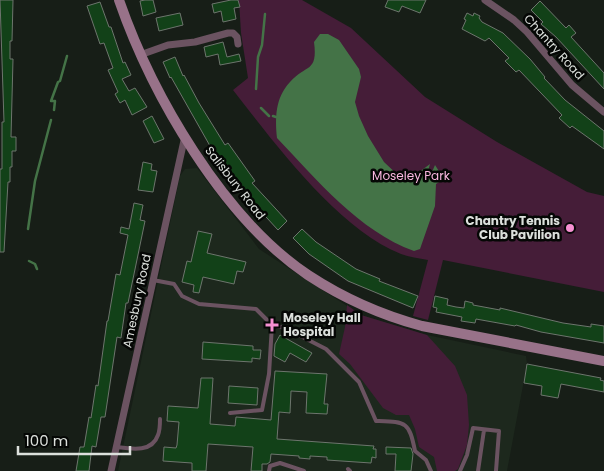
<svg xmlns="http://www.w3.org/2000/svg" width="604" height="471" viewBox="0 0 604 471" font-family="Poppins,sans-serif">
<rect width="100%" height="100%" fill="#171e17"/>
<path fill="#1d281d" d="M 197,168 L 259,249 L 361,315 L 427,335 L 526,356 L 527,364 L 507,471 L 118,471 L 180,176 L 185,169 Z"/>
<path fill="#451d38" d="M 239,0 L 302,0 L 351,28 L 425,97 L 497,142 L 587,192 L 604,196 L 604,292 L 443,260 L 428,320 L 413,316 L 428,260 C 419,258 409,257 401,254 C 338,229 275,144 233,90 L 248,78 L 241,33 Z
M 347,305 L 361,315 L 427,335 L 455,366 L 467,395 L 469,425 L 467,445 L 458,469 L 455,471 L 437,471 L 434,457 L 419,447 L 415,429 L 409,415 L 396,415 L 383,408 L 350,364 L 339,354 L 345,327 Z"/>
<path fill="#447347" d="M 320,34 L 328,34 L 339,40 L 359,69 L 361,77 L 355,102 L 359,116 L 368,136 L 384,162 L 402,179 L 410,179 L 430,164 L 428,171 L 432,172 L 435,165 L 444,179 L 436,184 L 435,206 L 420,249 L 414,251 C 359,231 317,180 277,138 C 275,118 275,98 290,82 C 306,64 318,73 314,42 Z"/>
<g fill="none" stroke-linecap="round" stroke-linejoin="round">
<path stroke="#447347" stroke-width="2.5" d="M 256,89 L 258,57 L 262,45 L 265,14
M 261,108 L 269,116
M 54,110 L 55,101 L 51,101 L 58,82 L 60,81 L 67,56
M 273,116 L 276,117
M 28,229 L 35,181 L 51,120
M 29,261 L 35,264 L 37,269"/>
</g>
<path fill="#124118" stroke="#6d756d" d="M 0,0 L 13,0 L 12,41 L 10,41 L 10,59 L 13,59 L 11,137 L 16,137 L 16,151 L 12,151 L 12,167 L 10,167 L 10,182 L 8,182 L 4,252 L 0,252 L 0,169 L 2,169 L 2,122 L 4,122 Z
M 145,0 L 153,0 L 156,12 L 143,16 L 140,1 Z
M 231,0 L 238,0 L 240,7 L 234,8 L 236,19 L 223,22 L 221,11 L 214,13 L 212,4 Z
M 388,0 L 426,0 L 420,13 L 402,6 L 399,12 L 385,7 Z
M 540,1 L 566,28 L 569,25 L 576,33 L 571,37 L 604,73 L 604,89 L 556,37 L 541,24 L 543,22 L 531,10 Z
M 100,2 L 109,27 L 111,27 L 123,63 L 125,62 L 131,75 L 122,79 L 129,91 L 135,88 L 147,107 L 132,115 L 125,100 L 120,103 L 115,94 L 118,92 L 108,70 L 113,68 L 104,43 L 100,44 L 87,6 Z
M 180,13 L 183,25 L 159,31 L 156,18 Z
M 467,13 L 473,16 L 474,13 L 480,16 L 479,18 L 482,22 L 503,33 L 530,59 L 545,77 L 544,78 L 565,100 L 604,131 L 604,149 L 572,126 L 570,128 L 559,118 L 562,115 L 519,70 L 516,72 L 505,61 L 509,58 L 489,38 L 485,41 L 462,29 L 466,20 L 464,19 Z
M 223,42 L 227,57 L 239,54 L 241,61 L 220,65 L 218,54 L 206,57 L 204,47 Z
M 175,57 L 183,76 L 184,75 L 199,103 L 225,145 L 228,143 L 255,181 L 252,183 L 287,221 L 278,230 L 244,193 L 214,153 L 171,77 L 170,78 L 163,62 Z
M 152,116 L 164,139 L 154,143 L 143,121 Z
M 143,162 L 152,164 L 151,170 L 157,171 L 153,192 L 138,190 Z
M 134,203 L 143,205 L 140,220 L 145,221 L 128,303 L 126,303 L 121,338 L 117,337 L 105,417 L 101,417 L 96,447 L 92,446 L 89,471 L 76,471 L 80,447 L 84,447 L 89,417 L 91,418 L 96,385 L 98,386 L 107,321 L 108,321 L 116,274 L 120,275 L 128,235 L 120,233 L 121,227 L 129,229 Z
M 302,229 L 316,242 L 356,269 L 380,279 L 379,281 L 418,296 L 413,308 L 348,281 L 309,254 L 293,238 Z
M 198,231 L 212,234 L 207,253 L 246,262 L 243,272 L 237,271 L 234,284 L 203,277 L 199,293 L 193,292 L 194,285 L 182,282 L 187,261 L 191,262 Z
M 435,296 L 448,299 L 447,305 L 456,307 L 464,308 L 465,301 L 473,303 L 473,305 L 500,310 L 500,308 L 563,323 L 591,327 L 591,324 L 604,326 L 604,343 L 541,332 L 516,325 L 515,326 L 476,319 L 475,323 L 461,321 L 462,317 L 436,312 L 437,308 L 433,307 Z
M 280,335 L 312,353 L 306,362 L 290,353 L 285,362 L 274,356 L 275,344 Z
M 203,342 L 253,346 L 253,350 L 261,350 L 260,359 L 252,358 L 252,362 L 202,359 Z
M 527,364 L 601,378 L 600,380 L 604,381 L 604,392 L 561,384 L 558,398 L 541,395 L 542,386 L 524,383 Z
M 275,371 L 327,374 L 324,404 L 328,404 L 327,414 L 306,413 L 307,392 L 291,391 L 290,413 L 279,412 L 277,439 L 374,446 L 373,449 L 376,449 L 376,458 L 372,457 L 371,463 L 327,460 L 327,457 L 310,456 L 310,459 L 299,458 L 299,456 L 271,454 L 270,462 L 267,464 L 262,464 L 262,471 L 251,471 L 253,447 L 208,444 L 206,471 L 192,471 L 192,463 L 163,461 L 164,447 L 176,448 L 177,445 L 179,422 L 167,421 L 168,406 L 198,408 L 201,378 L 213,378 L 210,424 L 235,426 L 236,417 L 271,420 Z
M 229,386 L 258,388 L 257,405 L 228,403 Z
M 386,447 L 411,448 L 413,454 L 411,471 L 395,471 L 396,454 L 386,454 Z"/>
<g fill="none" stroke-linecap="round" stroke-linejoin="round">
<path stroke="#6b5361" stroke-width="4" d="M 153,280 L 174,284 L 182,296 L 199,304 L 256,309 L 272,325 L 285,328 L 326,349 L 359,382 L 376,421 C 406,422 409,421 415,451 L 426,460 L 431,471
M 230,413 L 262,410 L 269,374 L 272,325
M 116,447 C 131,449 152,453 158,435 C 160,430 160,424 160,419
M 348,469 L 350,471
M 269,471 L 270,466 L 280,463 L 304,471
M 460,471 L 467,455 L 473,428 L 499,431 L 496,471
M 478,471 L 484,430"/>
<path stroke="#6b5361" stroke-width="7" d="M 485,0 L 514,20 L 527,32 L 572,85 L 604,112
M 140,55 L 168,45 L 195,42 L 228,33 L 233,33 L 237,37 L 238,44
M 111,471 L 185,136"/>
<path stroke="#987289" stroke-width="10" d="M 119,0 C 152,95 223,218 308,275 C 343,298 381,315 422,326 L 604,361"/>
</g>
<g fill="#f590d1" stroke="#050705" stroke-width="2">
<circle cx="570" cy="228" r="5"/>
<path d="M269.5 317.5h5v5h5v5h-5v5h-5v-5h-5v-5h5z"/>
</g>
<g text-anchor="middle" stroke-width="5" stroke-linejoin="round" paint-order="stroke">
<g font-size="12" fill="#dce0dc" stroke="#050705">
<text transform="translate(554 47) rotate(48)" y="4">Chantry Road</text>
<text transform="translate(235 183) rotate(52)" y="4">Salisbury Road</text>
<text transform="translate(137 301) rotate(-78)" y="4">Amesbury Road</text>
</g>
<g font-size="12" fill="#fab7e0" stroke="#050705">
<text x="411" y="180">Moseley Park</text>
</g>
<g font-size="12" font-weight="bold" fill="#dce0dc" stroke="#050705" text-anchor="end">
<text x="560" y="225">Chantry Tennis<tspan x="560" dy="14">Club Pavilion</tspan></text>
<text x="283" y="322" text-anchor="start">Moseley Hall<tspan x="283" dy="14">Hospital</tspan></text>
</g>
</g>
<path d="M18 446v8h112v-8" fill="none" stroke="#dce0dc" stroke-width="2.5"/>
<text x="25" y="446" font-size="15" fill="#dce0dc" stroke="#050705" stroke-width="4" paint-order="stroke">100 m</text>
</svg>
